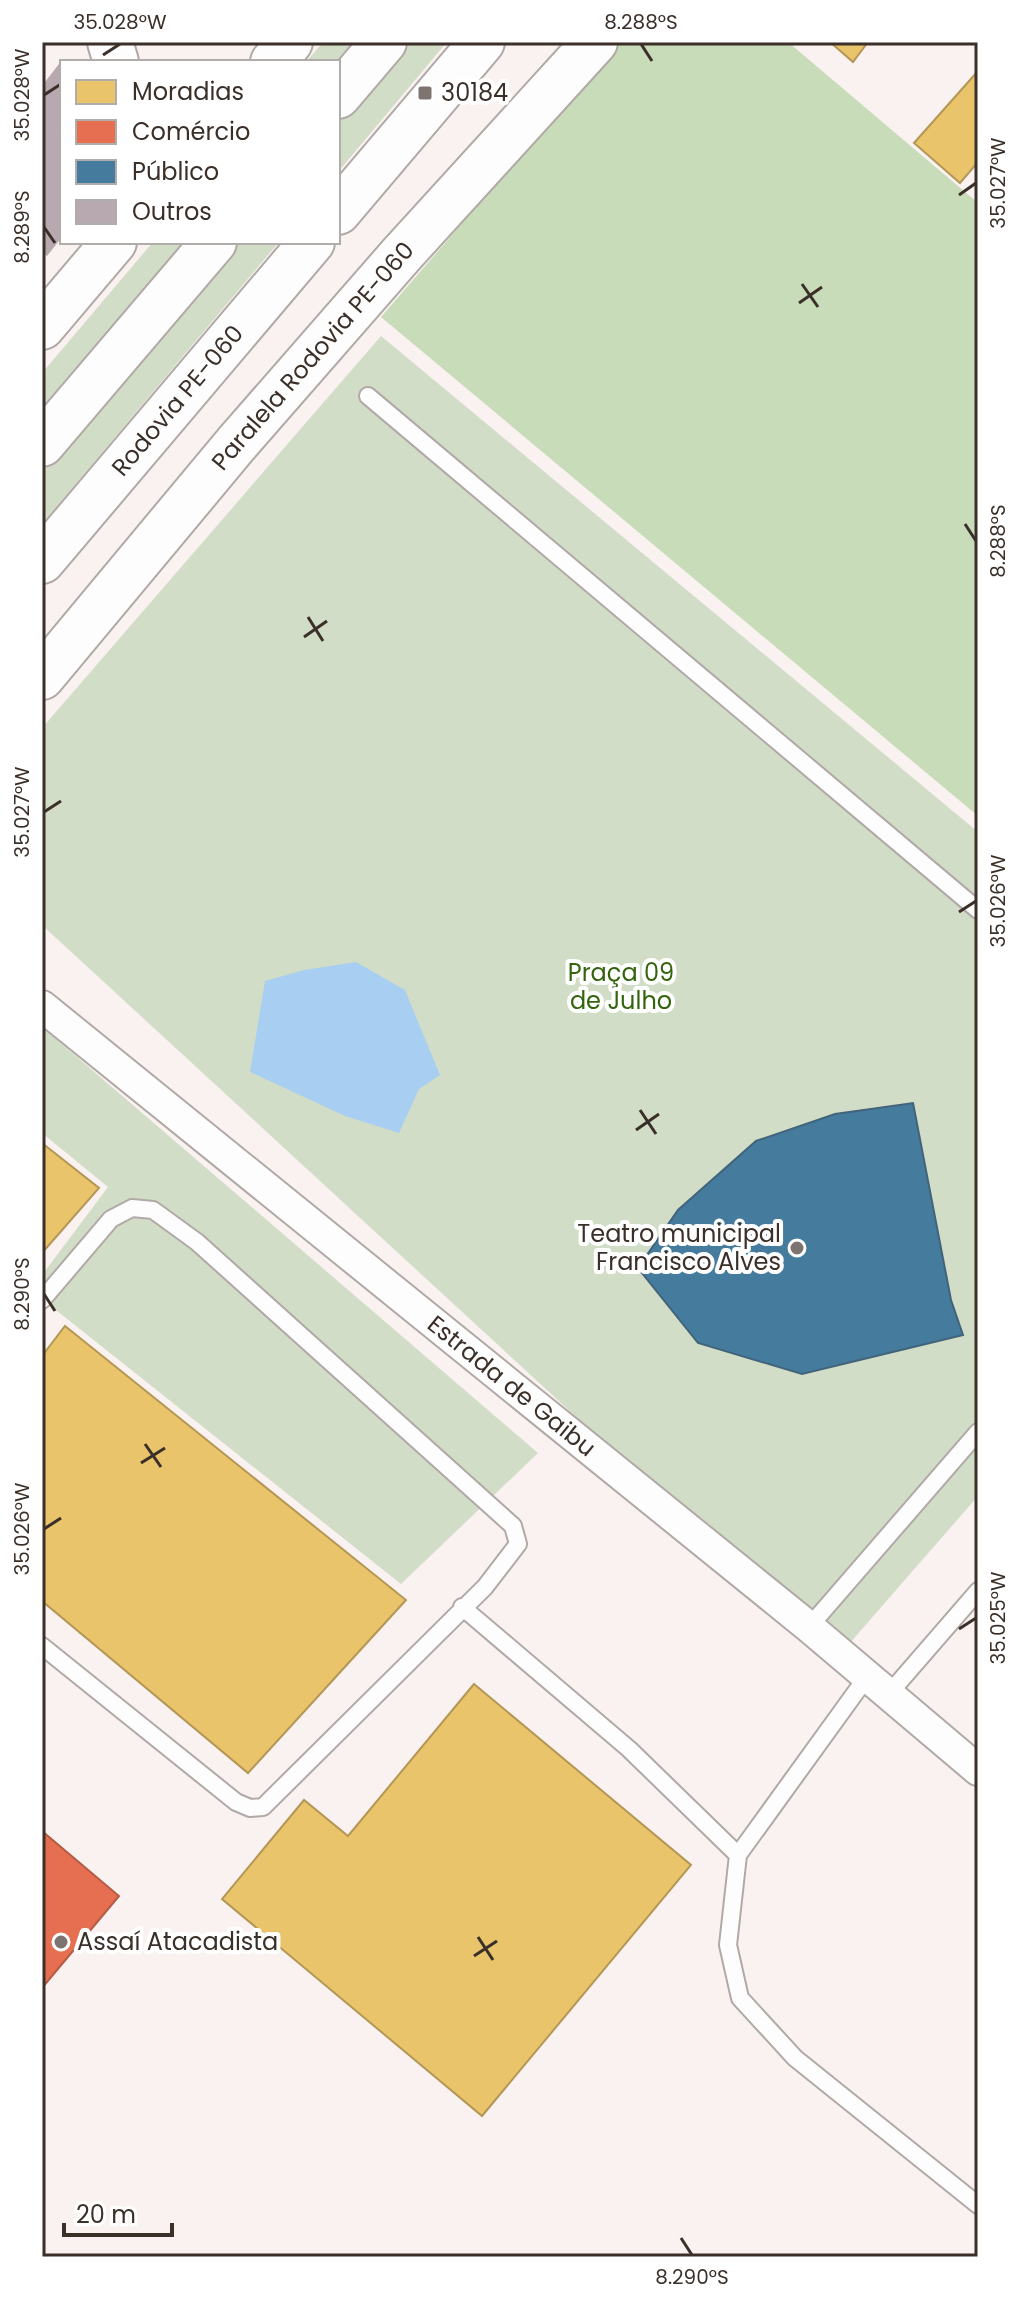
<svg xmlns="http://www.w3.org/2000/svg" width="1020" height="2299" viewBox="0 0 1020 2299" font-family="Poppins,sans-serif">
<rect width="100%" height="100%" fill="#f9f2f0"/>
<path fill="#d2ddc7" d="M 323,42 L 357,42 L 338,65 L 338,62 L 306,62 Z
M 403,42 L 447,42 L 338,172 L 338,120 Z
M 153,242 L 189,242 L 42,417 L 42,373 Z
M 236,242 L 279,242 L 42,524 L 42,473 Z
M 381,336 L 978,832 L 978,1496 L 849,1644 L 586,1426 L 42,925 L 42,728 Z
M 42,1027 L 538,1453 L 401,1584 L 42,1299 L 42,1275 L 108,1187 L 42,1133 Z"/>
<path fill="#c9dcb9" d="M 619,42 L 788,42 L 978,203 L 978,816 L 381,317 Z"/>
<path fill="#a8cff2" d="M 356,962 L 405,990 L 440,1075 L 419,1089 L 399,1133 L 345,1116 L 250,1072 L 265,981 L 304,970 Z"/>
<path fill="#e9c46a" stroke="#b49756" stroke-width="2" d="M 830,42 L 868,42 L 853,62 Z
M 978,71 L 978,162 L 960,183 L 914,143 Z
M 42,1143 L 99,1188 L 42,1253 Z
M 65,1326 L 406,1600 L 248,1773 L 42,1601 L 42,1356 Z
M 474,1684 L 691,1865 L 482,2116 L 222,1899 L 304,1800 L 348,1836 Z"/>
<path fill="#e76f51" stroke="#b35c45" stroke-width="2" d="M 42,1831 L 119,1896 L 42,1988 Z"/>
<path fill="#457b9d" stroke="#42647a" stroke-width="2" d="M 913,1103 L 951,1300 L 963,1335 L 802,1374 L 698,1343 L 638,1268 L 678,1210 L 756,1141 L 835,1114 Z"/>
<path fill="#b8a9b1" d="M 62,60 L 62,237 L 47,256 L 42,252 L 42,86 Z"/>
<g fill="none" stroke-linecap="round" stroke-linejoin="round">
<g stroke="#b0a9a6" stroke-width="20">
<path id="lane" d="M 368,396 L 978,910
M 42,1300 L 111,1219 L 132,1208 L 153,1210 L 197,1242 L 513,1526 L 518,1544 L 485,1587 L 263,1807 L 250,1808 L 236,1802 L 42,1646
M 462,1607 L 629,1749 L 738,1855
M 809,1627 L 978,1432
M 866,1678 L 738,1855 L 728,1945 L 740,1998 L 795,2058 L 978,2205
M 887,1696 L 978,1591"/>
</g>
<g stroke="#b0a9a6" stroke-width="34">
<g id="street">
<path id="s1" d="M 42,1006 L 809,1627 L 978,1770"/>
</g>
</g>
<g stroke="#b0a9a6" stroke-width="48">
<g id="secondary">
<path d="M 110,42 L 116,62"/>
<path d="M 273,62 L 290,42"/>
<path d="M 42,327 L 114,242"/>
<path id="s2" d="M 42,677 L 236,444 L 401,255 L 595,42"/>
</g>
</g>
<g stroke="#b0a9a6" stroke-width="48">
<g id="highway">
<path d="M 338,96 L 384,42"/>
<path d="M 338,212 L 482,42"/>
<path d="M 42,444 L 214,242"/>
<path id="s3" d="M 42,561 L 312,242"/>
</g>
</g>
<use href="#lane" stroke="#fefdfd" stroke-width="16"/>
<use href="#street" stroke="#fefdfd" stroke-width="30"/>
<use href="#secondary" stroke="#fefdfd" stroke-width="44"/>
<use href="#highway" stroke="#fefdfd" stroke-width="44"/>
</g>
<path fill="none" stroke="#3a2f29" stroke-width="3" d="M 641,44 L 652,61M 103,55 L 120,44M 44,95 L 61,84M 959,195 L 976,183M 44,227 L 55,243M 802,284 L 818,307M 799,303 L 822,287M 965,524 L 976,541M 308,617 L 323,641M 304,637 L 327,621M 44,812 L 61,801M 959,912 L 976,901M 640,1110 L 656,1134M 636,1130 L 659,1114M 44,1294 L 55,1311M 145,1444 L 161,1467M 141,1463 L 165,1448M 44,1529 L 61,1518M 959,1629 L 976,1618M 478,1937 L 493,1960M 474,1956 L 497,1941M 681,2238 L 692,2255"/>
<g fill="#7d736f" stroke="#fff" stroke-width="3">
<rect x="417" y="85" width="16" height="16" rx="4"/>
<circle cx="797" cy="1248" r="8"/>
<circle cx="61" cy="1942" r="8"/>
</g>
<g text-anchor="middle" stroke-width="8" stroke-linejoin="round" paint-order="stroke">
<g font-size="24" fill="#3a2f29" stroke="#fff" text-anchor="start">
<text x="441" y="101">30184</text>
<text x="781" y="1242" text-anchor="end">Teatro municipal<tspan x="781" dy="28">Francisco Alves</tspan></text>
<text x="77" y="1950">Assaí Atacadista</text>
</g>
<g font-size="24" fill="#3a2f29" stroke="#fff">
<text dy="8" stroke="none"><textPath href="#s2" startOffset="420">Paralela Rodovia PE-060</textPath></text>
<text dy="8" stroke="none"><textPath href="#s3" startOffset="210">Rodovia PE-060</textPath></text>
<text dy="8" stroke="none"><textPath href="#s1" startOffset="604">Estrada de Gaibu</textPath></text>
</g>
<g font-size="24" fill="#34640b" stroke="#fff">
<text x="621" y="981">Praça 09<tspan x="621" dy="28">de Julho</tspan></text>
</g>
</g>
<rect width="1020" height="2299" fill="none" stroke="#ffffff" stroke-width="88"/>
<rect x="60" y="60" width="280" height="184" fill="#ffffff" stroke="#b0aca9" stroke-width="2"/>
<rect x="76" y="80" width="40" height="24" fill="#e9c46a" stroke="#b0aca9" stroke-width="2"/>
<text x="132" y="100" font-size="24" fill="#3a2f29">Moradias</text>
<rect x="76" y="120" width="40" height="24" fill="#e76f51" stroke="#b0aca9" stroke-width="2"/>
<text x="132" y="140" font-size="24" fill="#3a2f29">Comércio</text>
<rect x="76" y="160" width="40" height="24" fill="#457b9d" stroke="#b0aca9" stroke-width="2"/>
<text x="132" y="180" font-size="24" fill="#3a2f29">Público</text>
<rect x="76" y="200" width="40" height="24" fill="#b8a9b1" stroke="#b0aca9" stroke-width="2"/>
<text x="132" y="220" font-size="24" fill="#3a2f29">Outros</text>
<path d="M64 2223v12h108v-12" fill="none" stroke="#3a2f29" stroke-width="4"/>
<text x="76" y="2223" font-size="24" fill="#3a2f29" stroke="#ffffff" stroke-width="6" paint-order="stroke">20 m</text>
<rect x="44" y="44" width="932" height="2211" fill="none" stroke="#3a2f29" stroke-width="3"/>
<g font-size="20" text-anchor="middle" fill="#3a2f29">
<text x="120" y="29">35.028°W</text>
<text x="641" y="29">8.288°S</text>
<text transform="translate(22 95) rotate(-90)" y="7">35.028°W</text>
<text transform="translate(998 183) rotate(-90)" y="7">35.027°W</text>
<text transform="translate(22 227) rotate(-90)" y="7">8.289°S</text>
<text transform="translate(998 541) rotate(-90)" y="7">8.288°S</text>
<text transform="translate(22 812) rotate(-90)" y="7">35.027°W</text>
<text transform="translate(998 901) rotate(-90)" y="7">35.026°W</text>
<text transform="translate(22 1294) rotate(-90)" y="7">8.290°S</text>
<text transform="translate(22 1529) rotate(-90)" y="7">35.026°W</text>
<text transform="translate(998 1618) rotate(-90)" y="7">35.025°W</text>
<text x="692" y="2284">8.290°S</text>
</g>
</svg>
